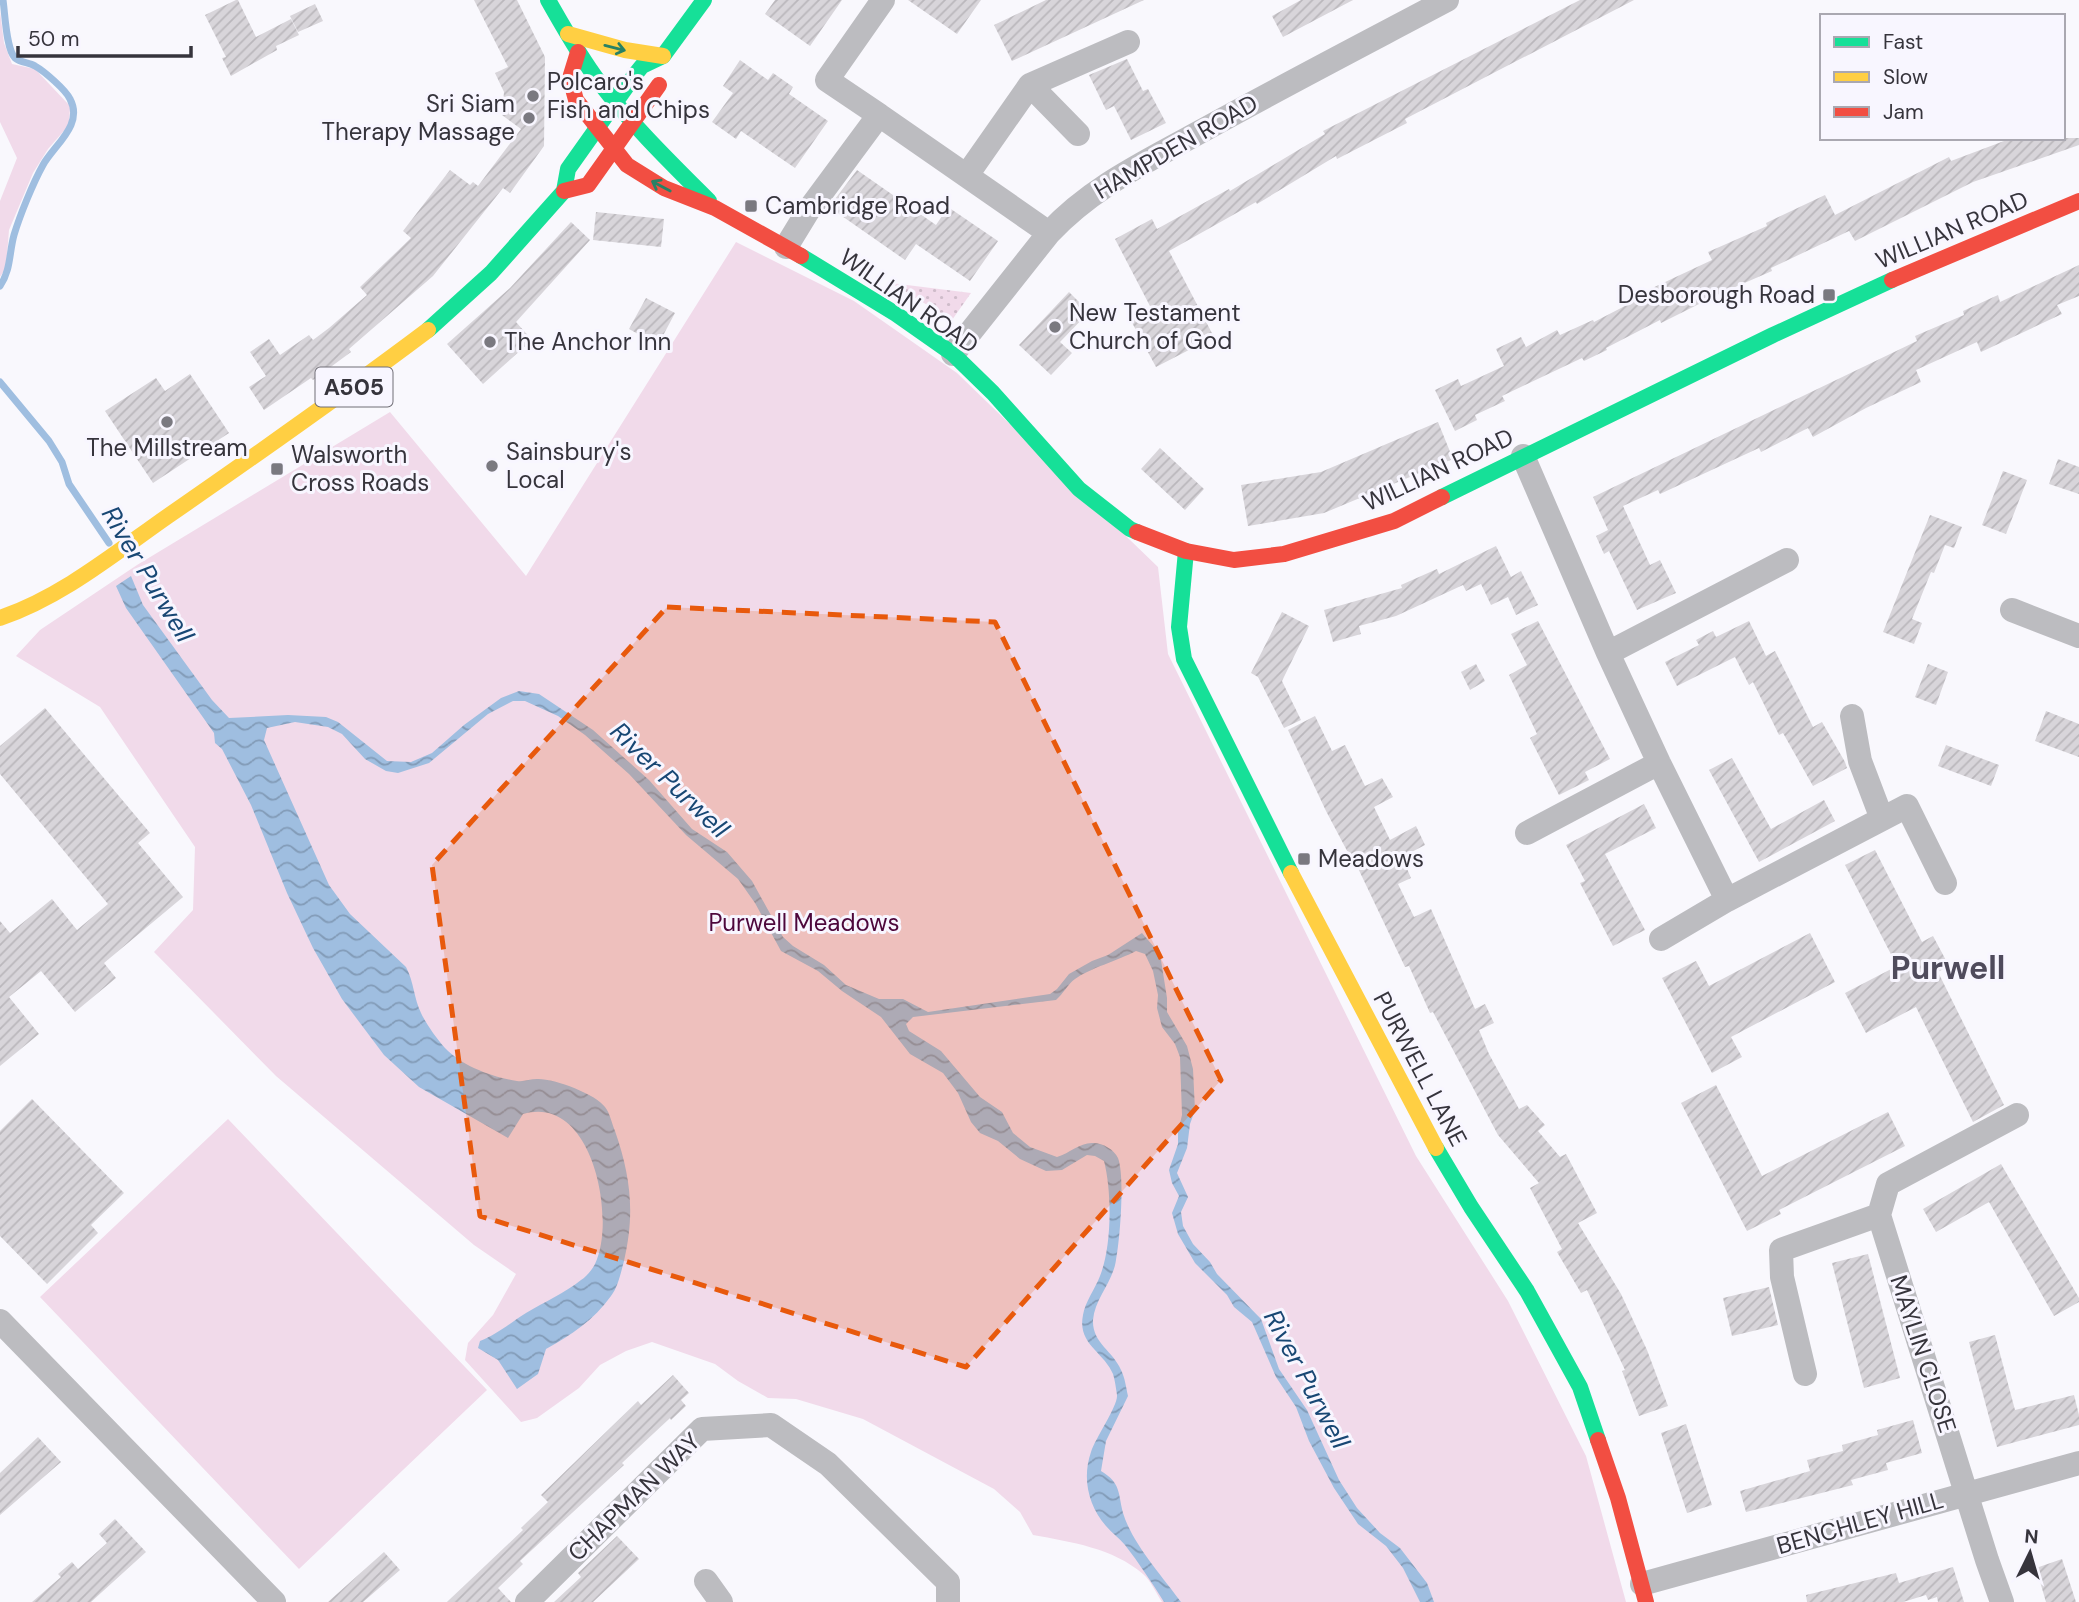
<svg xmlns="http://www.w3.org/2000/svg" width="2079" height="1602" viewBox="0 0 2079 1602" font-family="'DM Sans',sans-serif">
<defs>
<pattern id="grass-dots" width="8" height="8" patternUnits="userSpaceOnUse" patternTransform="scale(1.75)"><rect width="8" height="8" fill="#f1daea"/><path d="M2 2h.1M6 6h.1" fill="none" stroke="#cfbcca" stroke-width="1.8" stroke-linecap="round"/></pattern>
<pattern id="water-waves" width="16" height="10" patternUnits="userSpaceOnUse" patternTransform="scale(1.75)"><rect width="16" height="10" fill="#9fbee0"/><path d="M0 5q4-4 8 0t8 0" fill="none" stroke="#829bb7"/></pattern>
<pattern id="building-hatch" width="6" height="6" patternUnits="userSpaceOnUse" patternTransform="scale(1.75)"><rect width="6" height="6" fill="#d8d5da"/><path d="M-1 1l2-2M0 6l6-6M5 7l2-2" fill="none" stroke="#bab7bc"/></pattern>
</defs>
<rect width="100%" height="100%" fill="#f9f8fd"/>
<path fill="url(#grass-dots)" d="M 891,283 L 971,293 L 952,320 Z"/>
<path fill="#f1daea" d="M 0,11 L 4,43 L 12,64 L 35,69 L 70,106 L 69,125 L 48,149 L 33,173 L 9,230 L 6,268 L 0,277 L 0,201 L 17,158 L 0,122 Z
M 736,242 L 854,301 L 957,373 L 1158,567 L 1168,654 L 1416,1156 L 1508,1301 L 1586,1456 L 1626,1602 L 1162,1602 C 1156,1593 1151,1581 1143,1574 C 1113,1548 1071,1542 1033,1535 L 1020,1512 L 994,1489 L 863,1419 L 796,1399 L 768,1398 L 738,1381 L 715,1364 L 652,1342 L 626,1351 L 600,1365 L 579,1388 L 537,1418 L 521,1422 L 465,1360 L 468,1343 L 493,1315 L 516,1274 L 474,1245 L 276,1076 L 154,952 L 193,910 L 195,847 L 100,707 L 16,656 L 40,630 L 137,565 L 390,412 L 526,576 Z
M 228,1119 L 487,1390 L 299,1569 L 40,1297 Z"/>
<path fill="url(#water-waves)" d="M 131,576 L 143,605 L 212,700 L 229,718 L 288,715 L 326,717 L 338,722 L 387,761 L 411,762 L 432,753 L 464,725 L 501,698 L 519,691 L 539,694 L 593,730 L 649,780 L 692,829 L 727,852 L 752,881 L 783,937 L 793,946 L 824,965 L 846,985 L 879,999 L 903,999 L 928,1012 L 1050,994 L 1057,989 L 1069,974 L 1092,961 L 1108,955 L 1142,933 L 1160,954 L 1167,998 L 1167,1012 L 1187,1046 L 1193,1069 L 1195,1110 L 1190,1124 L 1187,1148 L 1177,1173 L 1188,1197 L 1181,1212 L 1183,1226 L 1193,1244 L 1210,1262 L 1217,1274 L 1261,1319 L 1279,1369 L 1307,1410 L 1339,1480 L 1357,1508 L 1380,1533 L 1400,1548 L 1427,1583 L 1434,1602 L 1420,1602 L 1403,1568 L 1386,1546 L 1358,1524 L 1334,1488 L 1309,1441 L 1296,1407 L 1276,1377 L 1252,1322 L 1234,1307 L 1227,1295 L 1195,1263 L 1178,1234 L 1172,1213 L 1179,1196 L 1172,1183 L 1169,1170 L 1178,1144 L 1178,1132 L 1182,1115 L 1180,1057 L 1175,1044 L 1162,1027 L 1157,1008 L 1158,995 L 1153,971 L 1145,954 L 1136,951 C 1119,960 1088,969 1075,979 C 1068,984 1063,994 1056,1000 L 913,1017 L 906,1024 L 909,1031 L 941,1051 L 980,1097 L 1002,1112 L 1013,1133 L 1030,1147 L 1057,1157 C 1070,1153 1079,1143 1092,1143 C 1101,1142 1114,1149 1118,1158 C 1125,1176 1120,1240 1116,1260 C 1113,1282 1095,1298 1093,1320 C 1092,1343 1113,1351 1121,1370 C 1125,1378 1126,1387 1128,1396 L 1106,1441 L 1101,1471 C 1121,1483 1118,1493 1123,1513 C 1132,1543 1162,1576 1181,1602 L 1164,1602 C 1152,1583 1139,1563 1125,1545 C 1119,1538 1112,1533 1106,1526 C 1088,1505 1082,1478 1091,1452 C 1096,1437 1118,1406 1117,1395 C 1116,1389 1115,1380 1113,1374 C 1104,1352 1077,1344 1083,1315 C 1085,1302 1095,1289 1100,1276 C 1112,1246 1112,1192 1104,1161 L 1095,1156 L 1087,1155 L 1062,1170 L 1046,1171 L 1020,1159 L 998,1141 L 980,1133 L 971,1122 L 958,1093 L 943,1073 L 910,1054 L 881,1017 L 842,991 L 818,971 L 781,951 L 755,903 L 738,879 L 686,835 L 629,774 L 585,735 L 558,716 L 525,701 L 513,701 L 488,714 L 429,763 L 398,773 L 386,771 L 365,759 L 342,734 L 328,727 L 295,722 L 267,728 L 264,740 L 329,885 L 350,914 L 406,967 C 414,982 414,999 421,1013 C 426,1024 437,1039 445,1048 C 462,1066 492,1077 517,1081 C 524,1082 530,1079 537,1079 C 553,1078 596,1094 605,1107 C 610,1113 612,1124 615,1131 C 631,1177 635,1214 624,1261 C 621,1272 618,1287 611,1296 C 594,1320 571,1335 546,1349 L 538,1374 L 517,1389 L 498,1360 L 478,1348 L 480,1341 C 498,1334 510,1323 526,1313 C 544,1302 565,1293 581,1280 C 586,1277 592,1270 595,1264 C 617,1218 592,1093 523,1114 L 508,1138 L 419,1087 L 384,1055 L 342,999 L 313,948 L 287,893 L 251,805 L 222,749 L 215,743 L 214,733 L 126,608 L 116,586 Z"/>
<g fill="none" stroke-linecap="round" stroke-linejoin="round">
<path stroke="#9fbee0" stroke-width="7" d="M 0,286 C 11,270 9,253 14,235 C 20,215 33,183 43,165 C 54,145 84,125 70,99 C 66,90 44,71 35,66 C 29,62 21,63 15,58 C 6,49 5,13 3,0
M 0,382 L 49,441 L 62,462 L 69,484 L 109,543"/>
</g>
<path fill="url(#building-hatch)" d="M 236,0 L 238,0 L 256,37 L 291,19 L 299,35 L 276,46 L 277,50 L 231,76 L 222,58 L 226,57 L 205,15 Z
M 474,0 L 517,0 L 545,57 L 544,146 L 510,193 L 503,188 L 433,276 L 349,349 L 351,352 L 313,380 L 311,378 L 264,410 L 249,387 L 266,376 L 250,352 L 269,339 L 280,355 L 309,335 L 313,340 L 329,328 L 367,295 L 360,287 L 411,238 L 403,231 L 450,170 L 470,185 L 473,182 L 478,186 L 521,129 L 502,115 L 504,92 L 495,73 L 508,67 Z
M 775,0 L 842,0 L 810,46 L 765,14 Z
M 908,0 L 981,0 L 957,34 Z
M 1046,0 L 1144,0 L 1012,61 L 994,25 Z
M 1301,0 L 1353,0 L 1283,37 L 1272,16 Z
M 1580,0 L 1634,0 L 1405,119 L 1407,123 L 1337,159 L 1336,156 L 1257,204 L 1256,202 L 1169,251 L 1214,337 L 1156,367 L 1130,319 L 1151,308 L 1115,239 L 1152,219 L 1157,229 L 1229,189 L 1230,191 L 1325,134 L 1323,131 Z
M 315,4 L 323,21 L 298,32 L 290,16 Z
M 1127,59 L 1143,91 L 1148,89 L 1166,123 L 1131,140 L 1114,106 L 1106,110 L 1089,75 Z
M 740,60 L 768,80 L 773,73 L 793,87 L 789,94 L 828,121 L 795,168 L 741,131 L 736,139 L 712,122 L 733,93 L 723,86 Z
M 2012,138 L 2079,138 L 2079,145 L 1973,182 L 1855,241 L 1849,231 L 1771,268 L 1772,271 L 1703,301 L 1703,302 L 1661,323 L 1660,320 L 1606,348 L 1607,350 L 1584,361 L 1582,358 L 1502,396 L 1505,401 L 1475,415 L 1477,420 L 1455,431 L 1435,390 L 1458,379 L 1461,386 L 1504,366 L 1496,349 L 1521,337 L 1526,347 L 1557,330 L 1560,335 L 1593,320 L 1594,322 L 1648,294 L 1646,291 L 1712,260 L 1708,252 L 1767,226 L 1766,223 L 1825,195 L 1835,215 L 1949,157 L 1951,161 Z
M 857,170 L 936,225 L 948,207 L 998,241 L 970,281 L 916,244 L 905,260 L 829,207 Z
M 596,212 L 664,219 L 661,247 L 593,240 Z
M 571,222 L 590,240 L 516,322 L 532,340 L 483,384 L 447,344 L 510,288 Z
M 2079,265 L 2079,296 L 2057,305 L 2062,314 L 1981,352 L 1977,342 L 1916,370 L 1921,382 L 1866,408 L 1813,437 L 1808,428 L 1761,452 L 1759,448 L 1660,494 L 1658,490 L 1623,506 L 1650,565 L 1660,560 L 1676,593 L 1637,610 L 1609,551 L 1604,554 L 1596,536 L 1608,530 L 1593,497 L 1917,341 L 1915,336 L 1964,315 L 1963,311 L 1998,295 L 2000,302 Z
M 1069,292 L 1089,312 L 1060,342 L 1072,353 L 1051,375 L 1019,345 Z
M 646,298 L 675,313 L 658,345 L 629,329 Z
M 190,374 L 229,433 L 153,483 L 105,411 L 156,378 L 165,391 Z
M 1438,422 L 1453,459 L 1324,513 L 1248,526 L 1241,485 L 1321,472 Z
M 1160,448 L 1204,489 L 1185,510 L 1141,469 Z
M 2058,459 L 2079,467 L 2079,494 L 2049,484 Z
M 2003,471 L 2027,480 L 2006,534 L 1982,525 Z
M 1930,515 L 1962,527 L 1954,548 L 1945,545 L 1934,573 L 1931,572 L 1912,619 L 1922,623 L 1914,644 L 1883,632 Z
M 1496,546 L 1511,577 L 1521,571 L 1538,605 L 1516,615 L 1508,597 L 1491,605 L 1481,584 L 1466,591 L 1463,585 L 1396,616 L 1359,626 L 1361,634 L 1333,642 L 1324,610 L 1402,588 L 1401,585 L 1437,569 L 1439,574 Z
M 1282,612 L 1309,626 L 1282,681 L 1301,720 L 1284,728 L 1258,677 L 1251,673 Z
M 1538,621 L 1610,759 L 1585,772 L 1589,780 L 1559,795 L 1530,738 L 1537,734 L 1509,675 L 1527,665 L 1511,634 Z
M 1749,621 L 1766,656 L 1775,651 L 1813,727 L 1822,722 L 1845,762 L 1847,768 L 1813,786 L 1783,733 L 1779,735 L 1753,682 L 1749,685 L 1735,657 L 1677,686 L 1665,662 L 1699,645 L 1696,640 L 1713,631 L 1716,637 Z
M 1476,664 L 1485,681 L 1470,690 L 1461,672 Z
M 1928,664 L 1948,672 L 1936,705 L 1915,697 Z
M 45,708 L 150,833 L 138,843 L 183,897 L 104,963 L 116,978 L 75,1012 L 41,971 L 9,997 L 39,1034 L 0,1066 L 0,921 L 10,933 L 52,899 L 77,930 L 108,904 L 0,774 L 0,746 Z
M 2046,711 L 2079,724 L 2079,757 L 2035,741 Z
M 1315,716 L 1332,751 L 1345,745 L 1365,786 L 1382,778 L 1393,797 L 1374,807 L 1390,840 L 1416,826 L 1425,845 L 1402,857 L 1411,878 L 1398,884 L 1414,917 L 1431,909 L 1475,1009 L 1485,1004 L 1494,1023 L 1479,1030 L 1489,1054 L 1519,1109 L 1527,1105 L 1545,1125 L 1538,1131 L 1560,1157 L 1566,1154 L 1597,1213 L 1578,1223 L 1621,1294 L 1647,1350 L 1668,1406 L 1639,1416 L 1622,1371 L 1625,1370 L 1587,1290 L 1581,1293 L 1557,1252 L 1562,1249 L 1530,1188 L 1539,1183 L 1498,1135 L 1433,1012 L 1430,1013 L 1409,966 L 1405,967 L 1356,864 L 1354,864 L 1326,811 L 1288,730 Z
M 1946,745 L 1999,765 L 1991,786 L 1938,766 Z
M 1732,758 L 1771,829 L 1824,800 L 1835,821 L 1759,862 L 1709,770 Z
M 1644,804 L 1656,828 L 1605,854 L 1645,930 L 1613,946 L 1580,883 L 1585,881 L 1566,845 Z
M 1875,850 L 1922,942 L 1933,936 L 1949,966 L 1938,972 L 2004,1105 L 1973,1122 L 1916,1007 L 1866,1033 L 1845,993 L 1897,966 L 1845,865 Z
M 1810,933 L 1835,982 L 1731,1037 L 1742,1057 L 1712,1073 L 1662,978 L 1696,961 L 1709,986 Z
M 1716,1085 L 1762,1176 L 1888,1112 L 1905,1146 L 1779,1210 L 1781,1214 L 1747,1231 L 1681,1103 Z
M 32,1099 L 124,1193 L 91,1225 L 98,1233 L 47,1284 L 0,1236 L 0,1131 Z
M 2001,1164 L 2079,1298 L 2079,1302 L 2054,1316 L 1989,1202 L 1936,1232 L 1923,1209 Z
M 1868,1254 L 1900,1378 L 1864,1388 L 1832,1263 Z
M 1769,1287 L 1778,1325 L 1732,1336 L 1723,1298 Z
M 1995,1335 L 2015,1410 L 2074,1395 L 2079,1415 L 2079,1425 L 1997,1447 L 1969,1342 Z
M 673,1375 L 689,1393 L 681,1400 L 686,1406 L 671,1420 L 670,1418 L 622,1463 L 624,1465 L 520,1561 L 523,1564 L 498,1588 L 511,1602 L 447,1602 L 523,1530 L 521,1528 L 548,1502 L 541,1495 L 638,1401 L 641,1405 Z
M 1913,1420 L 1922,1453 L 1886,1463 L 1888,1470 L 1851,1480 L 1853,1485 L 1746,1512 L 1740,1491 L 1810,1471 L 1807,1460 L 1843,1451 L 1842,1445 L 1878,1435 L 1877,1430 Z
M 1686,1424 L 1712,1505 L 1687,1513 L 1661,1433 Z
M 38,1437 L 61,1462 L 0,1515 L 0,1473 Z
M 115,1519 L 146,1552 L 91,1602 L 32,1602 L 61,1577 L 58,1574 L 72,1562 L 78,1569 L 107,1543 L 99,1534 Z
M 617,1536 L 639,1559 L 593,1602 L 554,1602 L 581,1577 L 578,1573 Z
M 384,1552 L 400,1570 L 363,1602 L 328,1602 Z
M 2062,1559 L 2076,1602 L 2046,1602 L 2036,1568 Z
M 1953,1567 L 1964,1602 L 1938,1602 L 1937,1597 L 1928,1600 L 1926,1595 L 1903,1602 L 1807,1602 L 1806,1595 L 1896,1573 L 1899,1583 Z"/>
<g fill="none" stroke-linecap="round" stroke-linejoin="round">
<path stroke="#bcbcc0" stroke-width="24" d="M 1030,85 L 1078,134
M 879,115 L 827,80 L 883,0
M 967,175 L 1030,85 L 1128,42
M 786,247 L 808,211 L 879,115 L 1049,233
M 953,354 L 1049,233 C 1092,187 1144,163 1198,133 C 1281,87 1364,44 1447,0
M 1523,456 L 1608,653 L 1659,763 L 1727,900 L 1907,806 L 1945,883
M 2012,610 L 2079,636
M 1608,653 L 1787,560
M 1852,716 L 1860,761 L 1882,819
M 1527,833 L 1659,763
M 1661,939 L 1727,900
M 0,1321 L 274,1602
M 1805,1374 L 1782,1277 L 1781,1250 L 1879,1215
M 706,1581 L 721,1602
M 1642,1584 L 2079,1463
M 527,1602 L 702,1429 L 771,1425 L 828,1464 L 948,1582 L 948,1602
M 2002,1602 L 1987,1560 L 1879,1215 L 1888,1184 L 2017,1115"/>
<path stroke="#16e098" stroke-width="16" d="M 548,0 C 564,28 580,57 599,82 C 632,125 671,163 709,201
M 801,256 L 896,314 L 953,354 L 993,393 L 1079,489 L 1130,529 L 1137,532
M 428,330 L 491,273 L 564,191 L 568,169 L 634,76 L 642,66 L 663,56 L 704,0
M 1442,497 L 1773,335 L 1892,280
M 1186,551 L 1179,627 L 1184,659 L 1291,873
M 1436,1148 L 1471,1207 L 1527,1291 L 1580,1387 L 1598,1440"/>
<path stroke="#ffcf43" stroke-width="16" d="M 568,34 L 625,50 L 663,56
M 0,618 C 62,597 115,553 168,516 C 256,455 343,394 428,330
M 1291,873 L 1436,1148"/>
<path stroke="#f24e42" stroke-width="16" d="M 578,52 L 570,78 L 576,100 L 627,165 L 664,188 L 715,208 L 801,256
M 564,191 L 588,185 L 659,85
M 1892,280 L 2079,201
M 1137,532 L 1186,551 L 1234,560 L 1284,554 L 1394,521 L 1442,497
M 1598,1440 L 1618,1498 L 1646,1602"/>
</g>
<defs><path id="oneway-shaft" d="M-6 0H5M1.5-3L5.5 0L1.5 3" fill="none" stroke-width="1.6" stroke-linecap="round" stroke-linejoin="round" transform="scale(1.75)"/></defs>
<g stroke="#288165">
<use href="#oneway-shaft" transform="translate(615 48) rotate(14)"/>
<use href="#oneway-shaft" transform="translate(661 186) rotate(-152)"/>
</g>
<path fill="#e8590c" fill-opacity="0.2" stroke="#e8590c" stroke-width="5" stroke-dasharray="14 9" stroke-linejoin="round" d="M 667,607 L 995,622 L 1221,1080 L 966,1367 L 480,1216 L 432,865 Z"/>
<g fill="#7a7980" stroke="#f8f6ff" stroke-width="2.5">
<circle cx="533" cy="96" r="7"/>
<circle cx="529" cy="118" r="7"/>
<rect x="744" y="199" width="14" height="14" rx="3.5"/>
<rect x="1822" y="288" width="14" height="14" rx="3.5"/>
<circle cx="1055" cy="327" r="7"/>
<circle cx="490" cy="342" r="7"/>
<circle cx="167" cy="422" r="7"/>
<circle cx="492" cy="466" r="7"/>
<rect x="270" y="462" width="14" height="14" rx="3.5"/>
<rect x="1297" y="852" width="14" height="14" rx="3.5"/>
</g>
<g text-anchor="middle" stroke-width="6" stroke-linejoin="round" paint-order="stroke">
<rect fill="#f8f6ff" stroke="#706e76" stroke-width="2" x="315.5" y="367.5" width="77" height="39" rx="5"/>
<g font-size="23" font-weight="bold" fill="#36343c">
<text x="354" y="395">A505</text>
</g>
<g font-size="24" fill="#36343c" stroke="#f8f6ff" text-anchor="start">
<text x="547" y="90">Polcaro's<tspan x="547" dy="28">Fish and Chips</tspan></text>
<text x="515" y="112" text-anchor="end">Sri Siam<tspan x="515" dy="28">Therapy Massage</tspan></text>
<text x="765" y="214">Cambridge Road</text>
<text x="1815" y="303" text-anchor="end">Desborough Road</text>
<text x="1069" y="321">New Testament<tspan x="1069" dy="28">Church of God</tspan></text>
<text x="504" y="350">The Anchor Inn</text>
<text x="167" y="456" text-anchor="middle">The Millstream</text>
<text x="506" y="460">Sainsbury's<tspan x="506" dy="28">Local</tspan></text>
<text x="291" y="463">Walsworth<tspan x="291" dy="28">Cross Roads</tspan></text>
<text x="1318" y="867">Meadows</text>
</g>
<g font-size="24" fill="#36343c" stroke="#f8f6ff">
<text transform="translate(1176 147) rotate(-30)" y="8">HAMPDEN ROAD</text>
<text transform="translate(1952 230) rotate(-23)" y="8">WILLIAN ROAD</text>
<text transform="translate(909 301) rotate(35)" y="8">WILLIAN ROAD</text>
<text transform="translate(1438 470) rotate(-25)" y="8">WILLIAN ROAD</text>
<text transform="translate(1420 1069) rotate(62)" y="8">PURWELL LANE</text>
<text transform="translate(1923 1354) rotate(72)" y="8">MAYLIN CLOSE</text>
<text transform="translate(634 1497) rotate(-44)" y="8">CHAPMAN WAY</text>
<text transform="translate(1860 1523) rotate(-16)" y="8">BENCHLEY HILL</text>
</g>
<g font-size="24" fill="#4d073b" stroke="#f8f6ff">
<text x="804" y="931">Purwell Meadows</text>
</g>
<g font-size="26" font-style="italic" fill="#184774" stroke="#f8f6ff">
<text transform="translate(148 574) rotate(59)" y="9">River Purwell</text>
<text transform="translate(670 780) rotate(44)" y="9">River Purwell</text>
<text transform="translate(1307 1379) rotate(62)" y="9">River Purwell</text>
</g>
<g font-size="32" font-weight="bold" fill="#4f4b5c" stroke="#f8f6ff">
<text x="1948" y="979">Purwell</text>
</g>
</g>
<rect x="1820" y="14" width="245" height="126" fill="#f8f6ff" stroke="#aaa8b1" stroke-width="2"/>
<rect x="1834" y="37" width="35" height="10" fill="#16e098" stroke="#aaa8b1" stroke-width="2"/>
<text x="1883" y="49" font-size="21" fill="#36343c">Fast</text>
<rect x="1834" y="72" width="35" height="10" fill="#ffcf43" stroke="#aaa8b1" stroke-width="2"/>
<text x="1883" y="84" font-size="21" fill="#36343c">Slow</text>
<rect x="1834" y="107" width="35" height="10" fill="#f24e42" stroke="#aaa8b1" stroke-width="2"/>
<text x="1883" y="119" font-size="21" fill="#36343c">Jam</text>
<g transform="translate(2030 1553) rotate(5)" stroke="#f8f6ff" stroke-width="5" paint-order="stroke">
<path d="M0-5L12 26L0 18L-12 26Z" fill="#36343c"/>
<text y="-10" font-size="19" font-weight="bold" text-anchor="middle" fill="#36343c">N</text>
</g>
<path d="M18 46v10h173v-10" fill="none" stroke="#36343c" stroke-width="3.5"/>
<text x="28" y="46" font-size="21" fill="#36343c" stroke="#f8f6ff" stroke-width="5" paint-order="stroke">50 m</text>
</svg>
